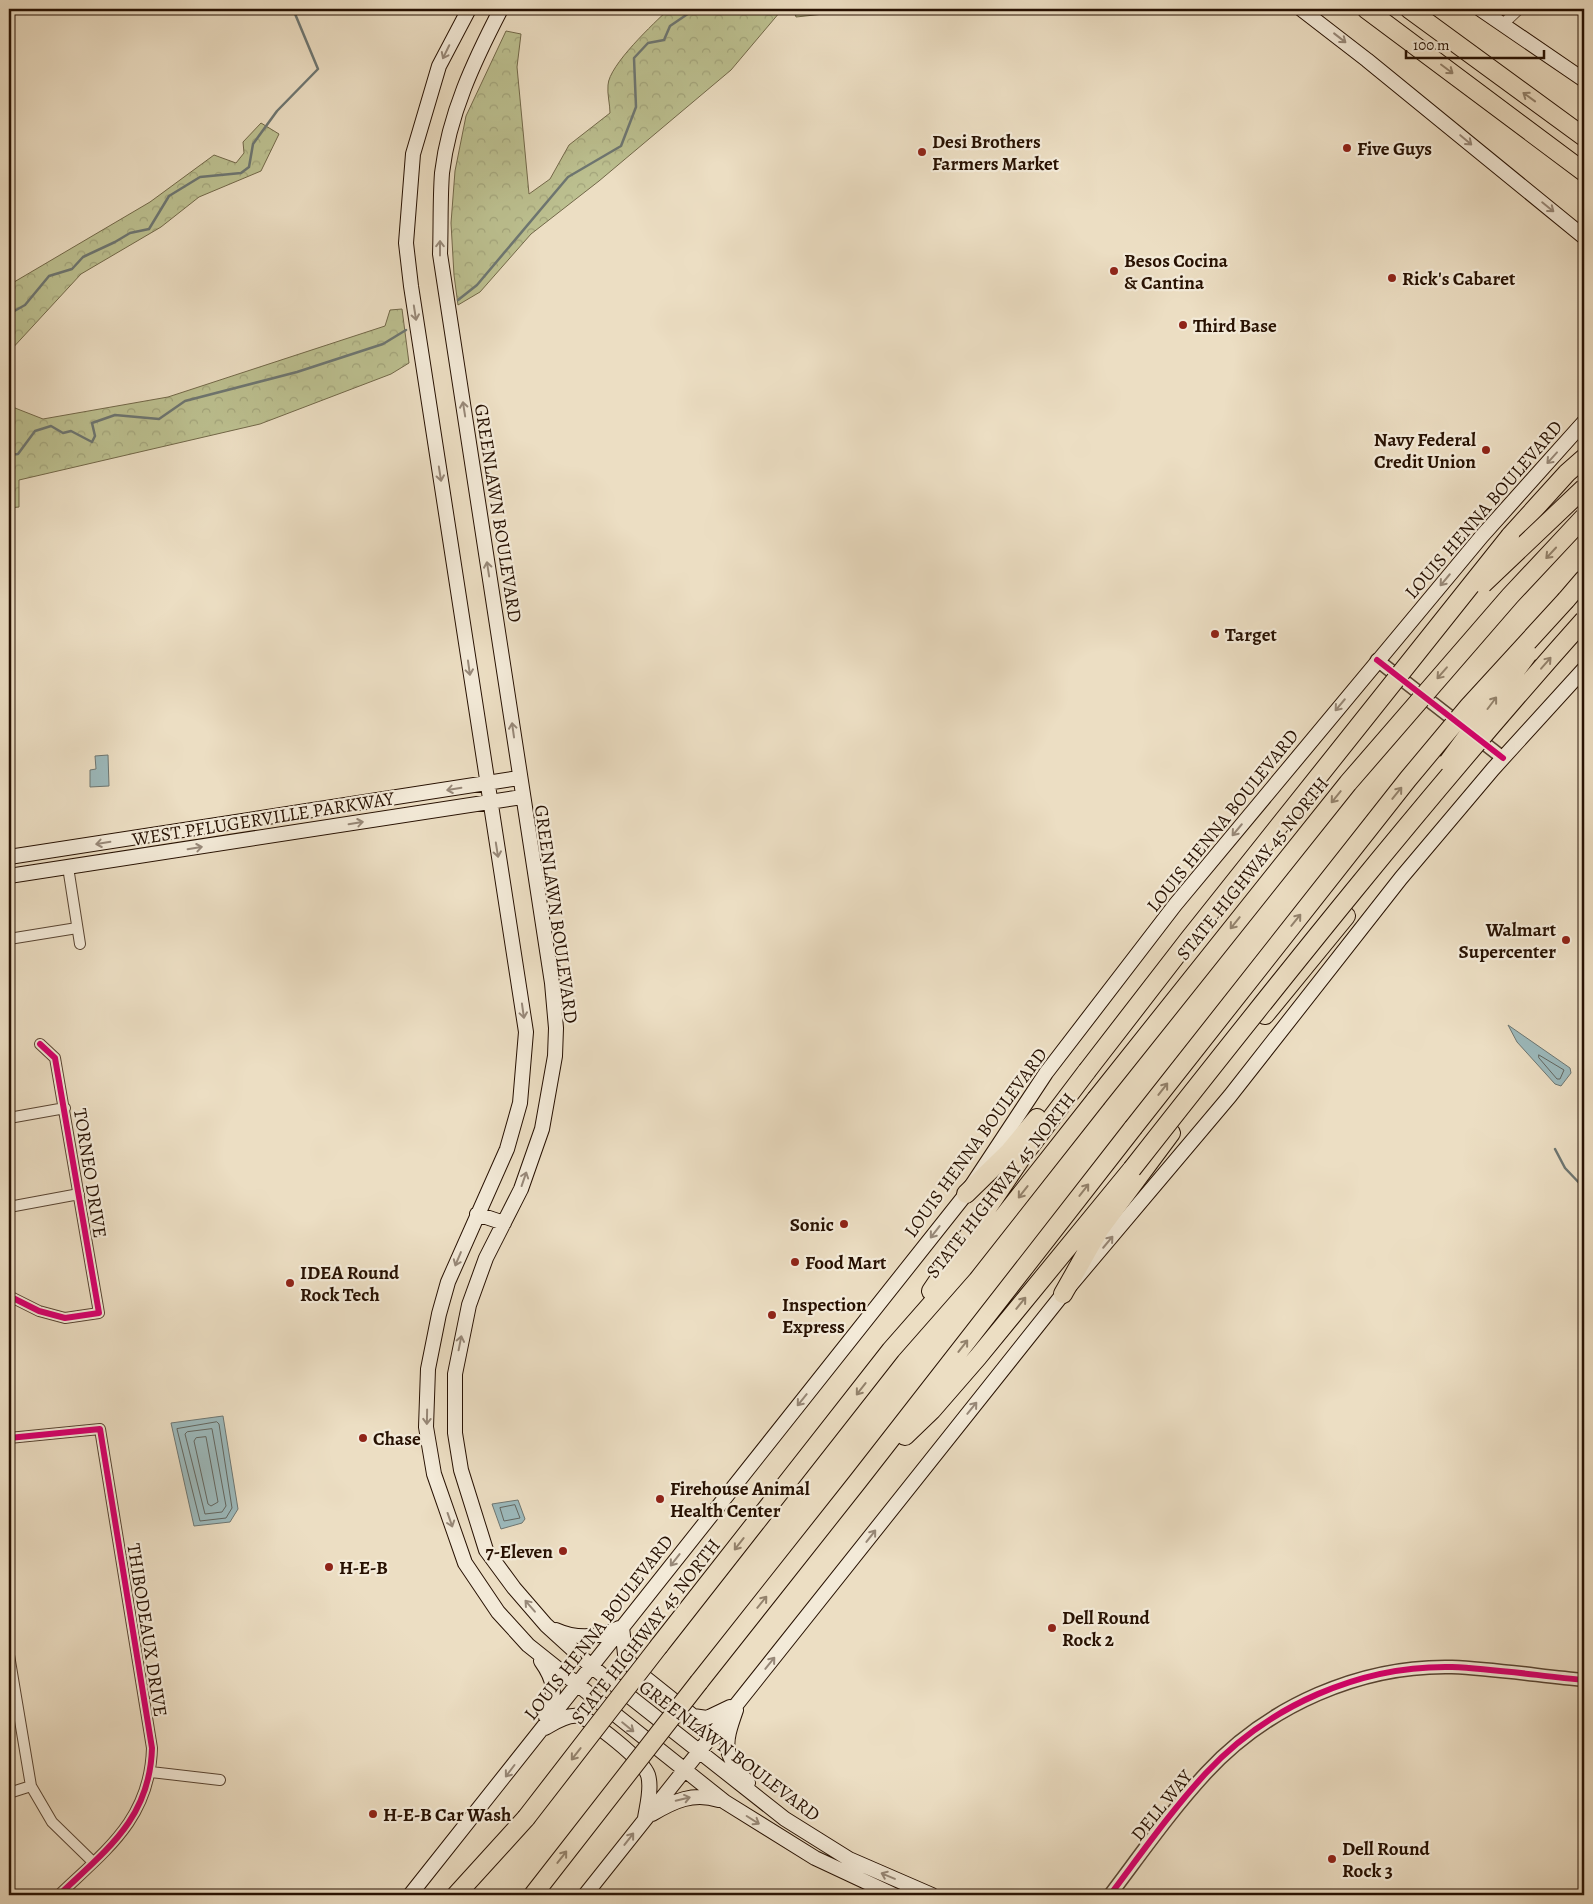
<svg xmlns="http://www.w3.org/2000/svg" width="1593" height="1904" viewBox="0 0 1593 1904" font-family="Alegreya,serif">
<defs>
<pattern id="forest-crowns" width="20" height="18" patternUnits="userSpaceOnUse" patternTransform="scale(1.25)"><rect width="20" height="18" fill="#bcc090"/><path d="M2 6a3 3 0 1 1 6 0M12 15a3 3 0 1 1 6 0" fill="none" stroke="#a2a47b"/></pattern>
</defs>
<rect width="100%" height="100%" fill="#ecdec3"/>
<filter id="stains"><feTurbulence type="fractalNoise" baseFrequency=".004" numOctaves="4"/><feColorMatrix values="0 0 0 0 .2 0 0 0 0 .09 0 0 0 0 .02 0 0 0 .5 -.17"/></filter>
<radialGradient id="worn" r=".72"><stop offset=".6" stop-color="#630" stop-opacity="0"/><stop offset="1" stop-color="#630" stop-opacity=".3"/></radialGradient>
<path fill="url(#forest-crowns)" stroke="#726849" d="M 669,9 L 780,9 L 780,12 L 731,70 L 599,181 L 531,234 L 480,292 L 458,305 L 454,275 L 451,223 L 455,171 L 466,116 L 506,31 L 521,34 L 517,67 L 529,194 L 550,179 L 569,145 L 610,113 C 610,104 607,94 608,85 C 609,65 654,23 669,9 Z
M 793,9 L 870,9 L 796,17 Z
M 261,123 L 279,134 L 261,171 L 199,197 L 161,227 L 81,274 L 9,352 L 9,285 L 150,202 L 214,155 L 236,163 L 244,153 L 243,142 Z
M 402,309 L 409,363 L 391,374 L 260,424 L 19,480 L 19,507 L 9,508 L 9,400 L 15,408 L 43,419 L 168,397 L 385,326 L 390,310 Z"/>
<path fill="#9cbabd" stroke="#6d7672" d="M 108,755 L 109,786 L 90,787 L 90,770 L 96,769 L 95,756 Z
M 1508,1025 L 1570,1068 L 1571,1073 L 1561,1086 L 1555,1084 L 1517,1042 Z
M 223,1416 L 238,1509 L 230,1522 L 194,1526 L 171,1423 Z
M 518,1500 L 525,1519 L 522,1523 L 501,1529 L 492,1504 Z"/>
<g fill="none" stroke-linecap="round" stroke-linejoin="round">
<path stroke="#626660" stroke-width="1" d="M 1539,1055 L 1564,1070 L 1560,1079 L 1557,1079 L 1539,1058 Z
M 217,1422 L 219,1424 L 232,1508 L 226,1518 L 200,1521 L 177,1429 Z
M 212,1429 L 226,1506 L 222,1512 L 205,1514 L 185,1434 L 187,1432 Z
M 206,1437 L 218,1502 L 211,1506 L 208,1504 L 194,1441 L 196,1438 Z
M 515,1505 L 520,1518 L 504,1521 L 500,1508 Z"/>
<path stroke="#6d7672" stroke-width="2.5" d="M 458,300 L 477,285 L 568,177 L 621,146 L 636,107 L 634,58 L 648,43 L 664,40 L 670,26 L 695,9
M 9,314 L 25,305 L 49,276 L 72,269 L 83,257 L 115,242 L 130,233 L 149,229 L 169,196 L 200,177 L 241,173 L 249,167 L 253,144 L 277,111 L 318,69 L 293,9
M 9,455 L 18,454 L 35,431 L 51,426 L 63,433 L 71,431 L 92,442 L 95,436 L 92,423 L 115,415 L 159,419 L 185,401 L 297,372 L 383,344 L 406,330
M 1555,1149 L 1565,1168 L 1584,1188"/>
<g stroke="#584432" stroke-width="12">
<path id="minor" d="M 1502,25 L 1519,9
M 68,867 L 80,944
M 9,939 L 77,928
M 9,1118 L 65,1108
M 9,1207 L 79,1194
M 9,1296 L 39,1311 L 65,1318 L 99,1313 L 55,1058 L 40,1044
M 9,1438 L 100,1429 L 152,1748 C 150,1819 106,1850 59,1895
M 9,1655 L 31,1786 L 52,1822 L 93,1862
M 151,1772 L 220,1780
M 9,1793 L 31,1786"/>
</g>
<g stroke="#584432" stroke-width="15">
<path id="tertiary" d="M 1377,660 L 1503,758
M 1110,1895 C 1141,1854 1171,1811 1206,1773 C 1268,1706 1360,1665 1452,1667 C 1496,1669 1541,1676 1584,1680"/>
</g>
<g stroke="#271102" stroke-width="16">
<path id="secondary" d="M 469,9 L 439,66 L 413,154 L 406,243 L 411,286 L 526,1032 L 520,1103 L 507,1149 L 448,1282 L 439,1314 L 428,1369 L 426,1427 L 434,1474 L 465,1563 L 498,1612 L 528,1645 L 725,1802 L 815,1858 L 894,1895
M 501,9 C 474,61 449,114 442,173 C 440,200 441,227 440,254 L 552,983 L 556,1028 L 555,1056 L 542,1129 L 521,1189 L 486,1258 L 469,1305 L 455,1374 L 455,1433 L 461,1470 L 486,1550 L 514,1588 L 546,1625 L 591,1666 L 785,1819 L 849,1859 L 932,1895
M 1301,9 L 1367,60 L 1584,237
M 1480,9 L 1584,80
M 9,857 L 519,778
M 9,876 L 522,797
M 477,1214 L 504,1223
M 622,1627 L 625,1654 L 633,1668 L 693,1716 L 707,1718 L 730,1707
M 556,1630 C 578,1640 598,1638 619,1628
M 541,1661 C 556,1682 556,1694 546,1717
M 736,1710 C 723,1747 723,1752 748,1783
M 545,1728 C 554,1723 567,1714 578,1716 C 593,1720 643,1760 648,1775 C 652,1788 647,1805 645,1818
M 652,1814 C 674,1801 693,1792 719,1800
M 410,1895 L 966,1194 L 1046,1073 L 1175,905 L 1482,536 L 1584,422
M 585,1895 L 1063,1294 L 1230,1096 L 1401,878 L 1493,769 L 1584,669"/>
</g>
<g stroke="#271102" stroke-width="20">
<path id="motorway" d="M 1366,9 L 1584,172
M 1409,9 L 1584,137
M 1510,536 L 1567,473 L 1584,458
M 1566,600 L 1584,579
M 1265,1015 L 1346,916
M 966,1194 L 1009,1152 L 1037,1118
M 931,1291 L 1022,1157 L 1087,1071
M 1063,1294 L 1099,1230 L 1171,1133
M 905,1436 L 932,1410 L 978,1357 L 1132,1169
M 659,1646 L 891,1350 L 963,1268 L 1096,1099
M 699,1682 L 858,1481 L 1133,1128
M 456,1895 L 526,1818"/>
</g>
<use href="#minor" stroke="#f3ead8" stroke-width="10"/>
<use href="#tertiary" stroke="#f3ead8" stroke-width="12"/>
<use href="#secondary" stroke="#f3ead8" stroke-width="14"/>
<use href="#motorway" stroke="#ecdec3" stroke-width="18"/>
<g stroke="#271102" stroke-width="20" stroke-linecap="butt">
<path id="motorway-bridge" d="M 1483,584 L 1584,488
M 1448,762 L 1528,654
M 1087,1071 L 1189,939 L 1510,536
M 1096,1099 L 1348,783 L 1510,596 L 1584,517
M 1133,1128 L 1408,779 L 1469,706 L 1566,600
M 1132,1169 C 1278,983 1426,797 1584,620
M 526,1818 L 659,1646
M 533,1895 L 699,1682"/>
</g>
<use href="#motorway-bridge" stroke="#ecdec3" stroke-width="18"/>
<g stroke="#f3ead8" stroke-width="9">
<path id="cycleway" d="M 1377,660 L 1503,758
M 9,1296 L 39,1311 L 65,1318 L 99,1313 L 55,1058 L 40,1044
M 9,1438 L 100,1429 L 152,1748 C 150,1819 106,1850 59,1895
M 1110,1895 C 1141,1854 1171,1811 1206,1773 C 1268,1706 1360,1665 1452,1667 C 1496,1669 1541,1676 1584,1680"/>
</g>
<use href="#cycleway" stroke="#d6006c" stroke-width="6"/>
</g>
<defs><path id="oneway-shaft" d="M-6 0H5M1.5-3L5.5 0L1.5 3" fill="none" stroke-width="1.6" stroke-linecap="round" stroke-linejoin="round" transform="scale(1.25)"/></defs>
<g stroke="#978878">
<use href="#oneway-shaft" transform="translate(1340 38) rotate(38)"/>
<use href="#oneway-shaft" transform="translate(446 52) rotate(116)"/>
<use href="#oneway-shaft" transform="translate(1466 140) rotate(40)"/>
<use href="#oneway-shaft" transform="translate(1548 207) rotate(39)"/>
<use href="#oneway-shaft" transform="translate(440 248) rotate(-90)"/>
<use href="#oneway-shaft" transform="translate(415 313) rotate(81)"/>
<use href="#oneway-shaft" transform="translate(464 409) rotate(-99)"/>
<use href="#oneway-shaft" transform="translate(1552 458) rotate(132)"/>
<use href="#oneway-shaft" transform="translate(440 474) rotate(81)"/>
<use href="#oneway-shaft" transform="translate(488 569) rotate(-99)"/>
<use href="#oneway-shaft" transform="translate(1445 580) rotate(130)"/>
<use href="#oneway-shaft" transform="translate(469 668) rotate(82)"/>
<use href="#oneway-shaft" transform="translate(1340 705) rotate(130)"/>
<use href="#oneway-shaft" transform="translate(513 730) rotate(-98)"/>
<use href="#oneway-shaft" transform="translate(454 789) rotate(171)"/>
<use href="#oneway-shaft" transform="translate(356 823) rotate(-9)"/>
<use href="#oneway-shaft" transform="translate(1237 830) rotate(130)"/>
<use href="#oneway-shaft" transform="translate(103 843) rotate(171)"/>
<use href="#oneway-shaft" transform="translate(195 848) rotate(-9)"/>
<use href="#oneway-shaft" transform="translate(497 850) rotate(81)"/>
<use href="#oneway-shaft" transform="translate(523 1011) rotate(82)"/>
<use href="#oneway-shaft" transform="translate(524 1179) rotate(-71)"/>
<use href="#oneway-shaft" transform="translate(935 1232) rotate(128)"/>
<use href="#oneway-shaft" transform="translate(1108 1242) rotate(-50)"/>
<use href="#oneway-shaft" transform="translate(458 1259) rotate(113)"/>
<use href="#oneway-shaft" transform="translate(460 1343) rotate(-79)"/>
<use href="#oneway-shaft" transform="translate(802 1400) rotate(129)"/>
<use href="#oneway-shaft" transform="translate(972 1408) rotate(-51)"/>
<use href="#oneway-shaft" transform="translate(427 1417) rotate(91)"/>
<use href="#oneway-shaft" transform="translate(450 1520) rotate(71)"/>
<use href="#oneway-shaft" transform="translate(871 1536) rotate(-52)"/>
<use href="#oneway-shaft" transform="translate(675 1560) rotate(128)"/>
<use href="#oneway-shaft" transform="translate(530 1606) rotate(-131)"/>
<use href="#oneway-shaft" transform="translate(770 1663) rotate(-51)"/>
<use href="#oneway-shaft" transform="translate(628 1727) rotate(39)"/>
<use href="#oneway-shaft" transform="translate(510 1771) rotate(127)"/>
<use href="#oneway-shaft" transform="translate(683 1799) rotate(-13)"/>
<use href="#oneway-shaft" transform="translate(753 1820) rotate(32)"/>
<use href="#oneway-shaft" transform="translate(629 1839) rotate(-52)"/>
<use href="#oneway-shaft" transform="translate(888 1876) rotate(-157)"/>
</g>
<g stroke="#93826c">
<use href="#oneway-shaft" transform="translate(1447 69) rotate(37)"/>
<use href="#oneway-shaft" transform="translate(1529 97) rotate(-144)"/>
<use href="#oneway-shaft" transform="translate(1551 553) rotate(133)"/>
<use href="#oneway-shaft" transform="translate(1546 663) rotate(-49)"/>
<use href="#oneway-shaft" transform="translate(1442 673) rotate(131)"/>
<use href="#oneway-shaft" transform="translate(1492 703) rotate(-53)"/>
<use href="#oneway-shaft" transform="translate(1397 793) rotate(-51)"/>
<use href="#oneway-shaft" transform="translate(1336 797) rotate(129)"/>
<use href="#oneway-shaft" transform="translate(1296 920) rotate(-51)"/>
<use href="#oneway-shaft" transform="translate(1235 923) rotate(129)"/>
<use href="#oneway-shaft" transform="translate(1163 1089) rotate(-52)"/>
<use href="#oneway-shaft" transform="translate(1084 1190) rotate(-52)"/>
<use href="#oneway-shaft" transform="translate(1023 1192) rotate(128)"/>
<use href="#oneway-shaft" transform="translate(1021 1303) rotate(-51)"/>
<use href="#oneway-shaft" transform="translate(963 1346) rotate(-52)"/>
<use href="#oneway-shaft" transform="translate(861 1389) rotate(128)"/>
<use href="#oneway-shaft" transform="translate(739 1544) rotate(128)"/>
<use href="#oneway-shaft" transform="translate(762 1602) rotate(-51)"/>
<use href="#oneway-shaft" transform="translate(576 1754) rotate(128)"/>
<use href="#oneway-shaft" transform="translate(562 1857) rotate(-52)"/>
</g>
<g fill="#8f2418" stroke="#f3ead8" stroke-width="2">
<circle cx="1347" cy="148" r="5"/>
<circle cx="922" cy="152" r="5"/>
<circle cx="1114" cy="271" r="5"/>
<circle cx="1392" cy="278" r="5"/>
<circle cx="1183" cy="325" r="5"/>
<circle cx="1486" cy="450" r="5"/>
<circle cx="1215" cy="634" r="5"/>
<circle cx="1566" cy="940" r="5"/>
<circle cx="844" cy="1224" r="5"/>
<circle cx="795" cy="1262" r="5"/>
<circle cx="290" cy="1283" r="5"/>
<circle cx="772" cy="1315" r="5"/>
<circle cx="363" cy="1438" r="5"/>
<circle cx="660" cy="1499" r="5"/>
<circle cx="563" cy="1551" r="5"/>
<circle cx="329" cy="1567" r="5"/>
<circle cx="1052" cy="1628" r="5"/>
<circle cx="373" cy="1814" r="5"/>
<circle cx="1332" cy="1859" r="5"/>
</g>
<g text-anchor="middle" stroke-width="4.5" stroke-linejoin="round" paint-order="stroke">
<g font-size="19" font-weight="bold" fill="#271102" stroke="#f3ead8" text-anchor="start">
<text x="932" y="148">Desi Brothers<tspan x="932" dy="22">Farmers Market</tspan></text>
<text x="1357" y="155">Five Guys</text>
<text x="1124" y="267">Besos Cocina<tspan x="1124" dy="22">&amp; Cantina</tspan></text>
<text x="1402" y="285">Rick's Cabaret</text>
<text x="1193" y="332">Third Base</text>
<text x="1476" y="446" text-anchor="end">Navy Federal<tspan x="1476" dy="22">Credit Union</tspan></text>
<text x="1225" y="641">Target</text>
<text x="1556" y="936" text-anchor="end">Walmart<tspan x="1556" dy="22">Supercenter</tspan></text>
<text x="834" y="1231" text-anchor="end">Sonic</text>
<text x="805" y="1269">Food Mart</text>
<text x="300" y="1279">IDEA Round<tspan x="300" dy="22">Rock Tech</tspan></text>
<text x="782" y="1311">Inspection<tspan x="782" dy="22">Express</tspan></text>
<text x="373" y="1445">Chase</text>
<text x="670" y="1495">Firehouse Animal<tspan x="670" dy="22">Health Center</tspan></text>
<text x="553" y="1558" text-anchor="end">7-Eleven</text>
<text x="339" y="1574">H-E-B</text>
<text x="1062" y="1624">Dell Round<tspan x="1062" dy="22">Rock 2</tspan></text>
<text x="383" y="1821">H-E-B Car Wash</text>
<text x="1342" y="1855">Dell Round<tspan x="1342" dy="22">Rock 3</tspan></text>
</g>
<g font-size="19" fill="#271102" stroke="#f3ead8">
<text transform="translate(1483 509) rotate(-49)" y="7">LOUIS HENNA BOULEVARD</text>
<text transform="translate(499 513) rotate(81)" y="7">GREENLAWN BOULEVARD</text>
<text transform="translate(263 818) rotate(-9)" y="7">WEST PFLUGERVILLE PARKWAY</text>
<text transform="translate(1222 820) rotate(-51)" y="7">LOUIS HENNA BOULEVARD</text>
<text transform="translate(1252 868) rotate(-51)" y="7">STATE HIGHWAY 45 NORTH</text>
<text transform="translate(557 914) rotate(82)" y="7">GREENLAWN BOULEVARD</text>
<text transform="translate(975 1142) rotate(-54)" y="7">LOUIS HENNA BOULEVARD</text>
<text transform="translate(91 1173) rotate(81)" y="7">TORNEO DRIVE</text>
<text transform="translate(1000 1185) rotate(-52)" y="7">STATE HIGHWAY 45 NORTH</text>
<text transform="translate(598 1627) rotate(-52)" y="7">LOUIS HENNA BOULEVARD</text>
<text transform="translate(148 1630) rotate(81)" y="7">THIBODEAUX DRIVE</text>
<text transform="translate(645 1631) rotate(-52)" y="7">STATE HIGHWAY 45 NORTH</text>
<text transform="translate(730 1750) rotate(37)" y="7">GREENLAWN BOULEVARD</text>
<text transform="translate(1161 1805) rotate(-51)" y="7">DELL WAY</text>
</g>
</g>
<rect width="1593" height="1904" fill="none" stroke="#ecdec3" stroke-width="30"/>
<rect x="10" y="10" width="1573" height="1884" fill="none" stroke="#271102" stroke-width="2.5"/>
<rect x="15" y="15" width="1563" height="1874" fill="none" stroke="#271102"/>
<path d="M1406 50v8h138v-8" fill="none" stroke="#271102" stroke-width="2.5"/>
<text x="1413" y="50" font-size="15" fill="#271102" stroke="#f3ead8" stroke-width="4" paint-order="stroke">100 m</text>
<rect width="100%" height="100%" filter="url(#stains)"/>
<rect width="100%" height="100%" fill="url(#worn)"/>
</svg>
